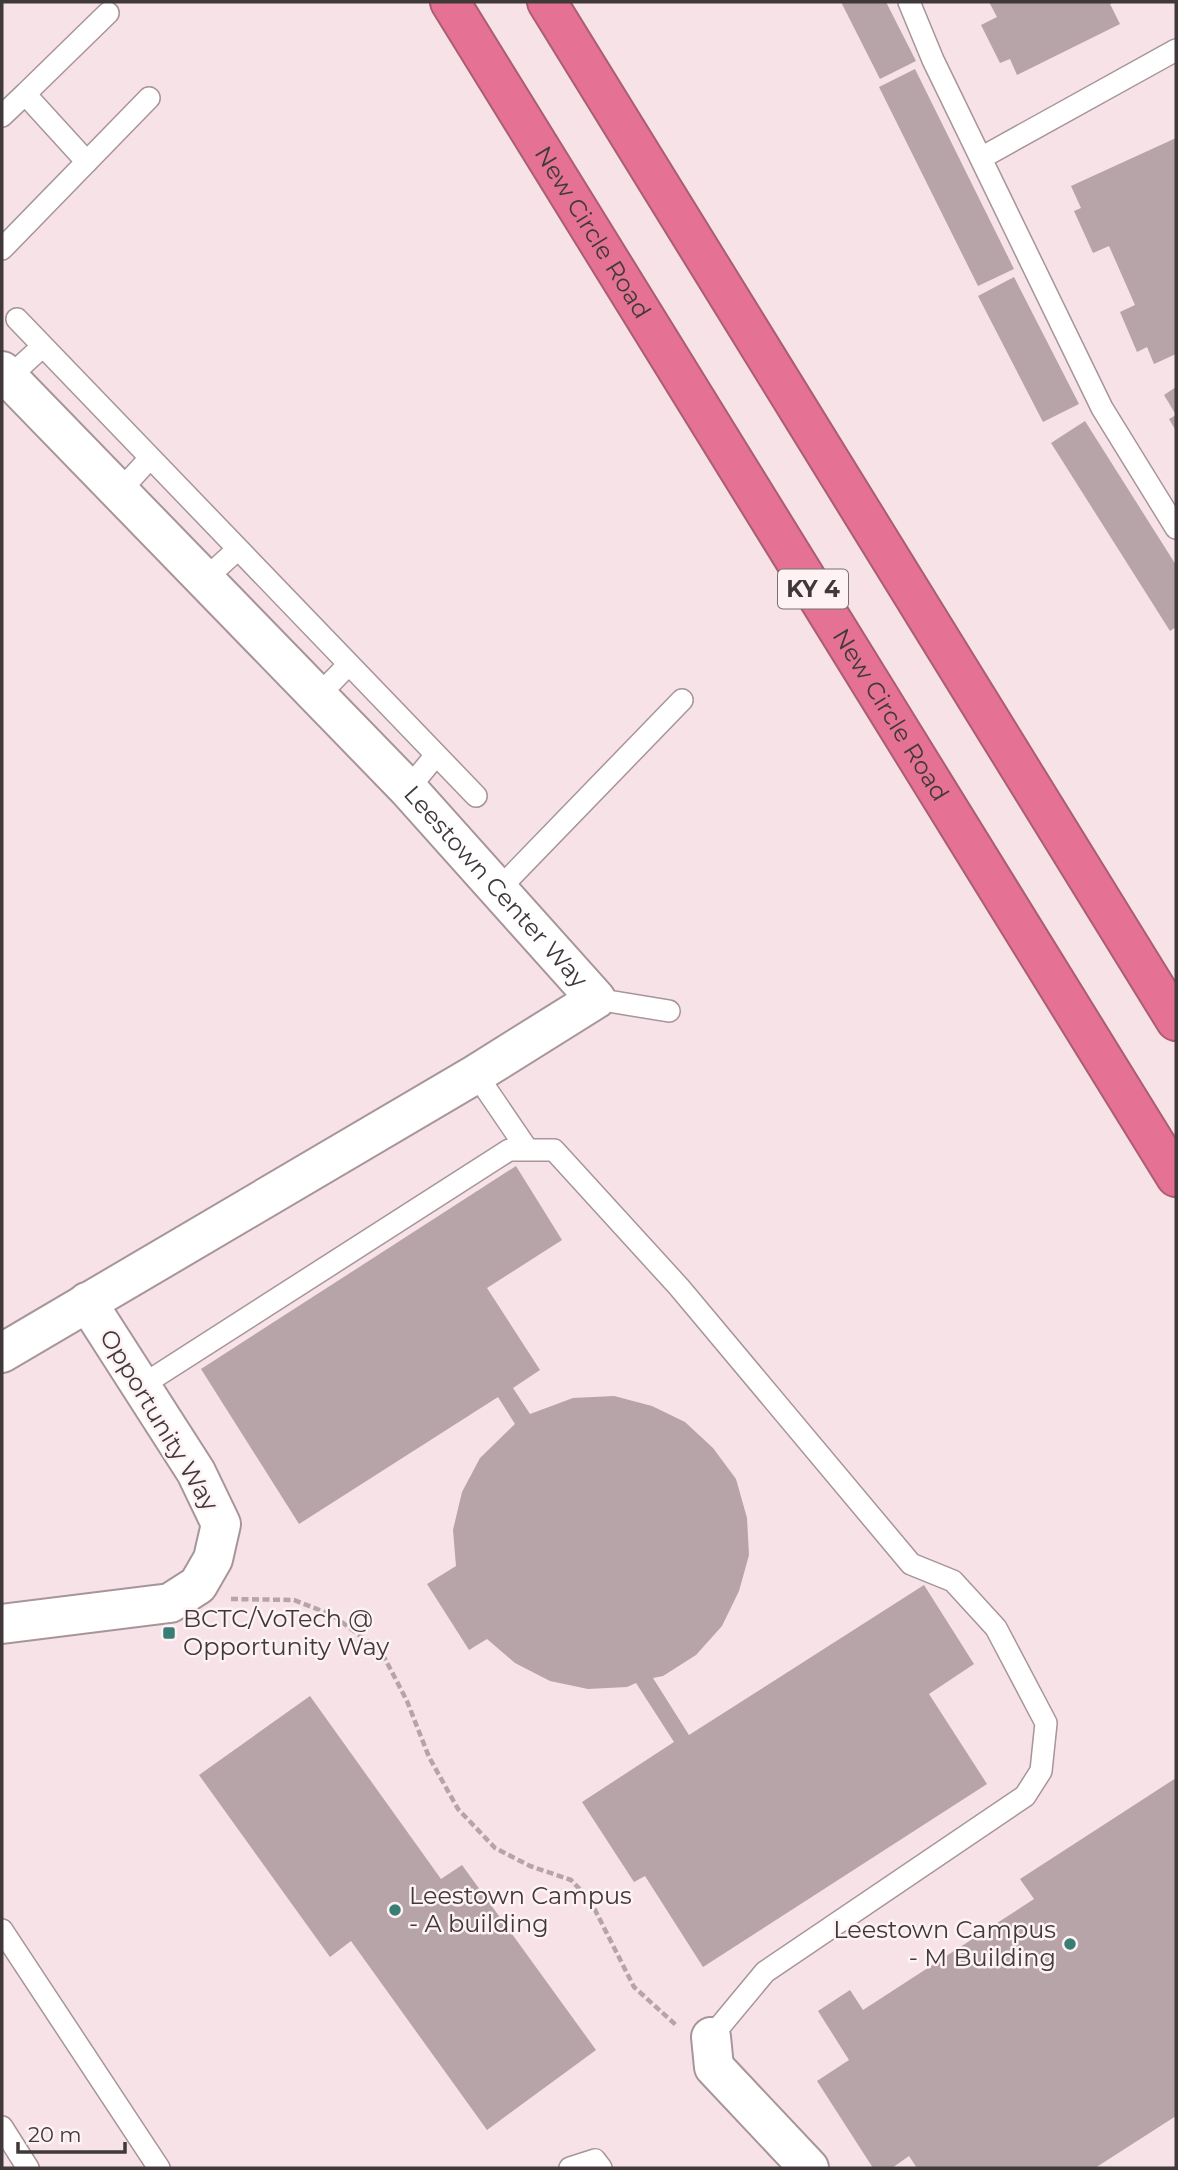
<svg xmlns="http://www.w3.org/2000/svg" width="1178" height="2170" viewBox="0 0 1178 2170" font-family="Montserrat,sans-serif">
<rect width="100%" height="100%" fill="#f6e2e7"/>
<path fill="#b6a4a8" d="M 841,2 L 886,2 L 916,61 L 880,79 Z
M 989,2 L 1115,2 L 1110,4 L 1120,24 L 1017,75 L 1010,59 L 1000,63 L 981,25 L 997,17 Z
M 915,69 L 1014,269 L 978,286 L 879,87 Z
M 1176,138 L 1176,354 L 1154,364 L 1147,347 L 1137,352 L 1120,312 L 1135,305 L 1109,246 L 1093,253 L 1074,211 L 1081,208 L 1071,186 Z
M 1014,277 L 1079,404 L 1043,422 L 978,296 Z
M 1176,387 L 1176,431 L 1169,419 L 1176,415 L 1164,395 Z
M 1085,421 L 1176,565 L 1176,627 L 1170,631 L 1051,443 Z
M 516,1166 L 562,1240 L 487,1288 L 540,1370 L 513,1388 L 530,1414 L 573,1398 L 614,1396 L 652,1406 L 685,1422 L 713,1448 L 736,1479 L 747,1518 L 749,1555 L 739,1591 L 722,1626 L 696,1655 L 663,1676 L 653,1678 L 689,1735 L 924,1585 L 974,1664 L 929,1694 L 987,1784 L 703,1967 L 645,1876 L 634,1882 L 582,1802 L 674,1742 L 636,1683 L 627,1687 L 588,1689 L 550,1681 L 515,1663 L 487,1639 L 469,1650 L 427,1584 L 456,1566 L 453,1530 L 462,1492 L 480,1458 L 515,1424 L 498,1397 L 299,1524 L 201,1369 Z
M 310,1696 L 441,1879 L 462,1865 L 596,2050 L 487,2130 L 351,1941 L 330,1957 L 199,1775 Z
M 1176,1778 L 1176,2116 L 1095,2168 L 917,2168 L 909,2156 L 892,2168 L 873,2168 L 817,2081 L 849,2060 L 818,2011 L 850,1990 L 863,2010 L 1034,1899 L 1020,1879 Z"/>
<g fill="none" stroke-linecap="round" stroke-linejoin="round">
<g stroke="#a79599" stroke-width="24">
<path id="service" d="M 909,2 L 933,60 L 1102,408 L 1176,528
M 25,94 L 108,13
M 2,116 L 25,94 L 87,162
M 981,158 L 1176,50
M 2,249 L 149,98
M 17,319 L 476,796
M 8,378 L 43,346
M 119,492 L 150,458
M 204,580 L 238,549
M 318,696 L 349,664
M 408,789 L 436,755
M 499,889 L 682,700
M 596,999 L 669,1011
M 476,1074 L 527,1149
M 141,1386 L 509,1150 L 554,1150 L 679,1287 L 911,1564 L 953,1581 L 996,1628 L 1046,1723 L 1041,1771 L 1025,1796 L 765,1972 L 711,2037
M 2,1930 L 159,2168
M 2,2127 L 28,2168
M 570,2168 L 595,2160 L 601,2168"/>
</g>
<g stroke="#a79599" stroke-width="42">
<g id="minor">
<path id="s1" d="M 2,371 L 408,789 L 596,999 L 476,1074 L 2,1353"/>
<path d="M 2,1624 L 170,1603 L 198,1585 L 213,1559 L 221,1524 L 196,1472 L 87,1302"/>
<path d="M 711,2037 L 714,2067 L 809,2168"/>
</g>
</g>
<g stroke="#ab5d74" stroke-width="42">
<g id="motorway">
<path id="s2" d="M 450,2 L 1176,1177"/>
<path d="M 547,2 L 1176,1021"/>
</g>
</g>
<path stroke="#b5a5a9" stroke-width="4.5" stroke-dasharray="7 3.5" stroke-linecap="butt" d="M 231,1599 L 294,1600 L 332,1615 L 381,1651 L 407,1701 L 429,1757 L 458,1809 L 495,1848 L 530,1866 L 571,1880 L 590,1900 L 634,1987 L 677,2026"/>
<use href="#service" stroke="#fff" stroke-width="21"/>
<use href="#minor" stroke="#fff" stroke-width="38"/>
<use href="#motorway" stroke="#e57194" stroke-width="38"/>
</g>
<g fill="#397e74" stroke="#fef2f4" stroke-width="2.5">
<rect x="162" y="1626" width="14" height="14" rx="3.5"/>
<circle cx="395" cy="1910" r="7"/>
<circle cx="1070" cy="1944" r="7"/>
</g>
<g text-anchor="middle" stroke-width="5" stroke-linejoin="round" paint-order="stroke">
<rect fill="#fef2f4" stroke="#797072" stroke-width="2" x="778" y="569.5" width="70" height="39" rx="5"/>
<g font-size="23" font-weight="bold" fill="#40393a">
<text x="813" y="597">KY 4</text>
</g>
<g font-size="24" fill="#40393a" stroke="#fef2f4">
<text dy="8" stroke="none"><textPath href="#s2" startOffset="271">New Circle Road</textPath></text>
<text dy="8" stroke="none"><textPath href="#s2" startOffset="838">New Circle Road</textPath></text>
<text dy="8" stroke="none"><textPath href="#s1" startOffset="714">Leestown Center Way</textPath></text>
<text transform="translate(159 1420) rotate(59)" y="8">Opportunity Way</text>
</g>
<g font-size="24" fill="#40393a" stroke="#fef2f4" text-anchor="start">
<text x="183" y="1627">BCTC/VoTech @<tspan x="183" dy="28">Opportunity Way</tspan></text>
<text x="409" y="1904">Leestown Campus<tspan x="409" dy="28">- A building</tspan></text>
<text x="1056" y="1938" text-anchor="end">Leestown Campus<tspan x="1056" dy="28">- M Building</tspan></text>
</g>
</g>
<rect width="1178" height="2170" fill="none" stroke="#40393a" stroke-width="7"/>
<path d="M18 2142v10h107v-10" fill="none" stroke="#40393a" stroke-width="3.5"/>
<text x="28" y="2142" font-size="21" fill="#40393a" stroke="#fef2f4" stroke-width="5" paint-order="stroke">20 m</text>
</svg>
